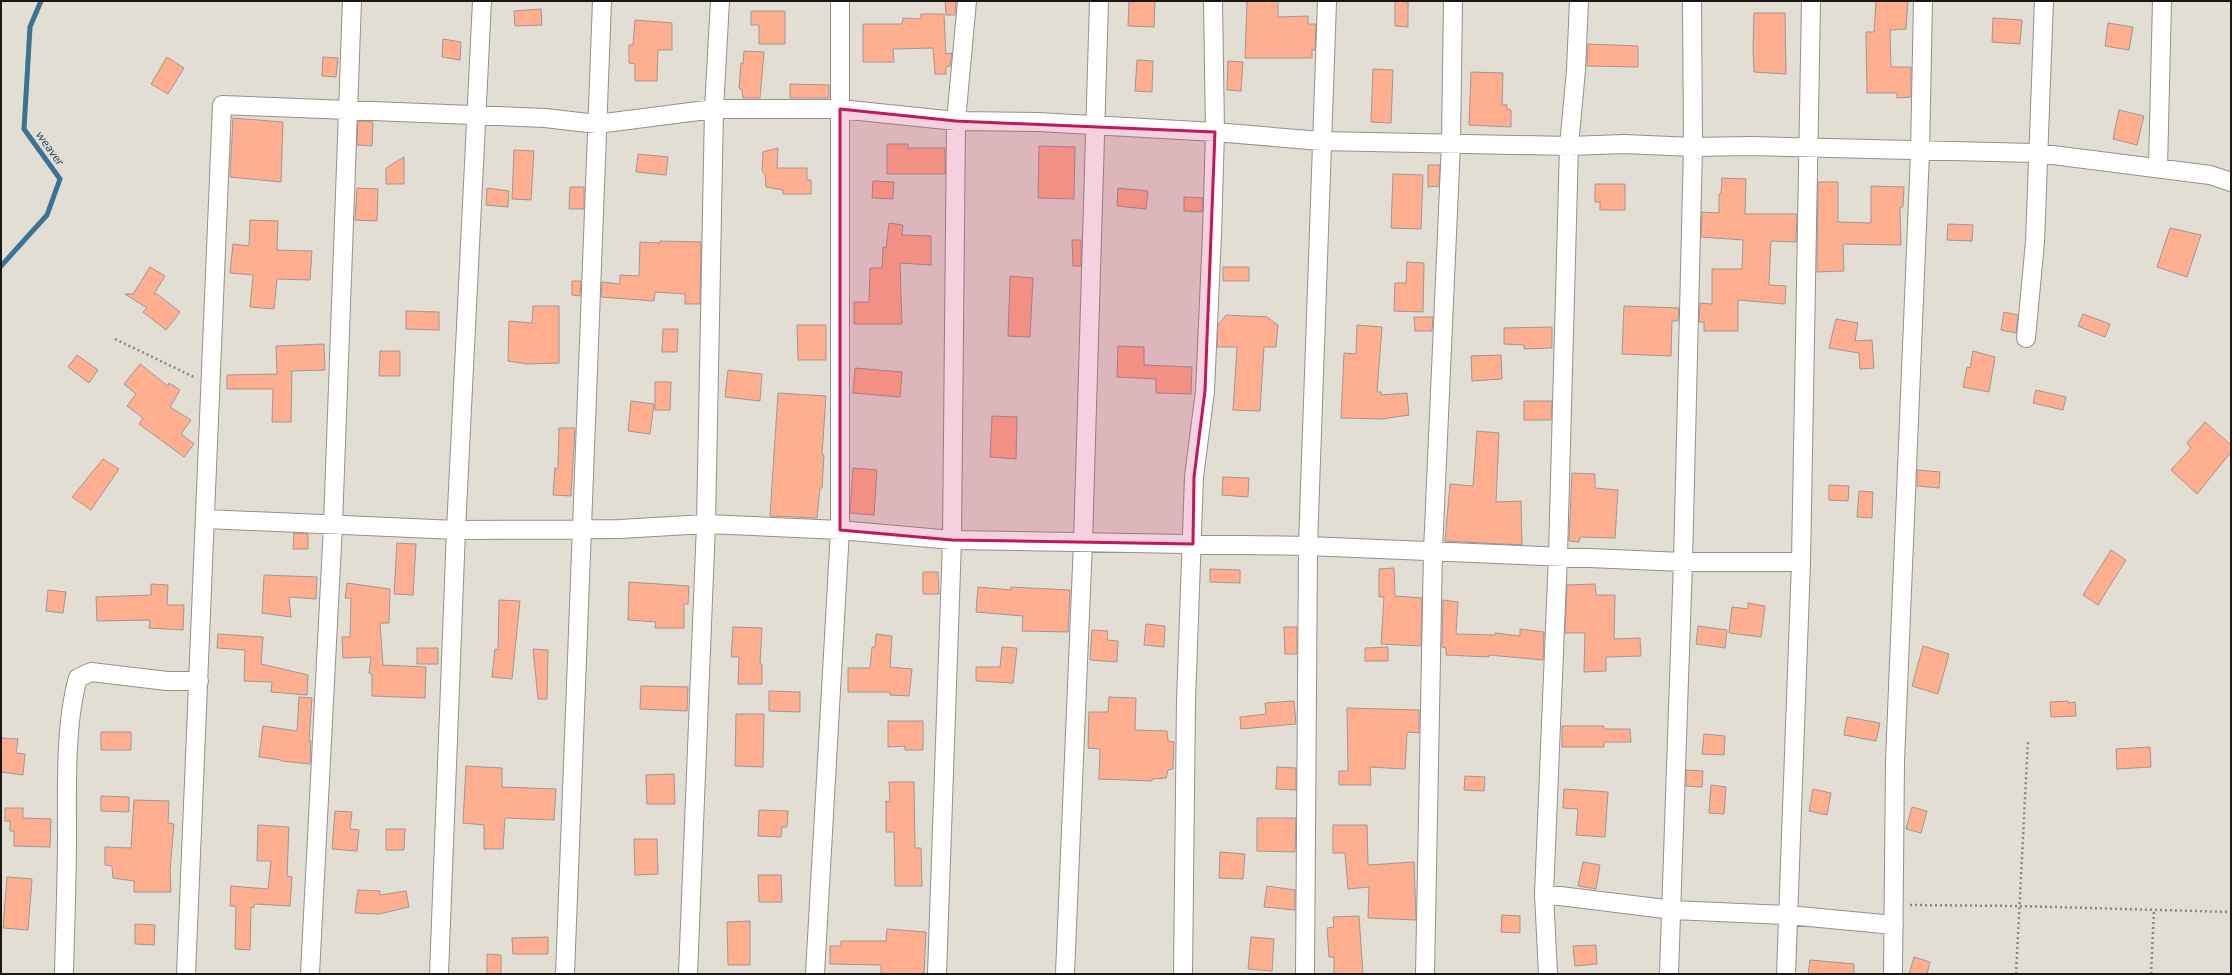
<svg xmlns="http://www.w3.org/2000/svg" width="2232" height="975" viewBox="0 0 2232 975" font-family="'Nunito Sans',sans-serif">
<rect width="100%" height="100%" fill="#e3ded4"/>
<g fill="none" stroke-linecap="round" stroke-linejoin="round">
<path stroke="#3c7392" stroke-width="5" d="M 1,266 L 47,215 L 60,179 L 24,129 L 30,27 L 41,1"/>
</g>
<path fill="#ffae8f" stroke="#a29692" d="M 945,1 L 956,1 L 955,15 L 946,15 Z
M 1129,1 L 1155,1 L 1154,27 L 1128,26 Z
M 1247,1 L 1278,1 L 1278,17 L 1308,16 L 1308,24 L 1316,24 L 1315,50 L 1312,50 L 1312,58 L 1245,58 Z
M 1395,1 L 1408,2 L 1408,27 L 1395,26 Z
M 1876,1 L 1908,1 L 1906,29 L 1890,30 L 1891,67 L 1911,67 L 1911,97 L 1897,98 L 1897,93 L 1867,93 L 1866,32 L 1874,32 Z
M 541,9 L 542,25 L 515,26 L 514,11 Z
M 751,11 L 785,11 L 785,44 L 759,44 L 759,25 L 751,25 Z
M 1754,13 L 1785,13 L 1786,74 L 1754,72 L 1753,49 Z
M 921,14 L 944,14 L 946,54 L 952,53 L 950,66 L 946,67 L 946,74 L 935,74 L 933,48 L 893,49 L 894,62 L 863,62 L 863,24 L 902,24 L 903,18 L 921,19 Z
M 1993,18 L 2022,20 L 2020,44 L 1992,42 Z
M 635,20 L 672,23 L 672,50 L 658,50 L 657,81 L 635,81 L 635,64 L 629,63 L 629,45 L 633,45 Z
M 2108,23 L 2133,27 L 2129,50 L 2105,46 Z
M 443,39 L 461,42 L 460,60 L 442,57 Z
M 1588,44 L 1638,46 L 1638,67 L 1587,66 Z
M 744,51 L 764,52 L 760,98 L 743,98 L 742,90 L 739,88 L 741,63 L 743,64 Z
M 167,57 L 184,68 L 168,94 L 151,84 Z
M 323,57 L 338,58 L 336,77 L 322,76 Z
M 1137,60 L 1153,61 L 1152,92 L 1135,91 Z
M 1228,61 L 1243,62 L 1241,91 L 1227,90 Z
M 1373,69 L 1393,70 L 1391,123 L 1371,122 Z
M 1471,72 L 1503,73 L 1502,105 L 1507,105 L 1507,109 L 1511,110 L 1511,127 L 1469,125 Z
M 790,84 L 829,85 L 829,98 L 790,98 Z
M 2119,110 L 2144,116 L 2137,145 L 2113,139 Z
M 233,118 L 283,122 L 281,182 L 230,177 Z
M 358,121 L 373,122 L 372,146 L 357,145 Z
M 887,144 L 908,144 L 908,148 L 945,148 L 945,174 L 887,174 Z
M 1039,146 L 1075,147 L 1074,199 L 1038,198 Z
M 778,148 L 777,168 L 807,168 L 807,180 L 811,180 L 811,194 L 783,194 L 783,190 L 766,187 L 765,174 L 762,171 L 763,152 Z
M 514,150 L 534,151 L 531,200 L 512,199 Z
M 638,154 L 668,157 L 666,175 L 636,172 Z
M 404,157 L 404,184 L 386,184 L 386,168 Z
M 1428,165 L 1440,165 L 1439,186 L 1428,187 Z
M 1393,174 L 1423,175 L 1421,229 L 1391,228 Z
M 1722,178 L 1746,179 L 1745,214 L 1797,214 L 1796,242 L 1771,241 L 1769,285 L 1786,286 L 1785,304 L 1738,300 L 1738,331 L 1704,331 L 1704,322 L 1699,322 L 1700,303 L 1712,304 L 1712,269 L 1742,269 L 1743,240 L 1701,237 L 1702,212 L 1719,213 L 1719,194 L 1721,193 Z
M 873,181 L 894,182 L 893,199 L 872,198 Z
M 1818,182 L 1838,182 L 1838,222 L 1871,223 L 1871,186 L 1904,187 L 1903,207 L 1900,207 L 1901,245 L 1843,244 L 1844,271 L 1817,272 Z
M 1595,184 L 1625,184 L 1625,210 L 1600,210 L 1600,202 L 1595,202 Z
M 570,187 L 584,187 L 584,209 L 569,209 Z
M 357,188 L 378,189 L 377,221 L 355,220 Z
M 487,188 L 509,191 L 508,207 L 486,205 Z
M 1118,188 L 1148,191 L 1146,209 L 1117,206 Z
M 1184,197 L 1203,198 L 1202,212 L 1184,211 Z
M 250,220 L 278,221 L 277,250 L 312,251 L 310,280 L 277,279 L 274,309 L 250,307 L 253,275 L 230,273 L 233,244 L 249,246 Z
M 889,223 L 903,225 L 902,235 L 931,236 L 931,265 L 900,263 L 902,324 L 854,324 L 854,302 L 869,302 L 870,268 L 882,268 L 883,247 L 886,248 Z
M 1948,224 L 1973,225 L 1972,241 L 1947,240 Z
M 2170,228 L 2201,235 L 2187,277 L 2157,267 Z
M 1072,240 L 1081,240 L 1081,266 L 1073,266 Z
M 660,241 L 701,242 L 700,304 L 685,304 L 685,294 L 655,292 L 654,301 L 601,297 L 602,282 L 620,284 L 620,275 L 639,276 L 640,242 L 660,243 Z
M 1407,262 L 1424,263 L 1423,312 L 1394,311 L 1395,283 L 1406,283 Z
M 150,267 L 165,276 L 154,294 L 157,294 L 180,312 L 166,330 L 143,312 L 147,308 L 125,294 L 133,294 Z
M 1223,267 L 1249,267 L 1249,281 L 1223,281 Z
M 1010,276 L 1033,278 L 1030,337 L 1008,336 Z
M 572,281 L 581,281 L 580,296 L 572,295 Z
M 533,306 L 559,306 L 559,363 L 527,364 L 508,361 L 509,321 L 532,323 Z
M 1624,306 L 1679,308 L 1678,321 L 1672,321 L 1671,356 L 1622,354 Z
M 406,311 L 439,312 L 439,330 L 406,329 Z
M 2004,312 L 2018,315 L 2016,333 L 2001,330 Z
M 2083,314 L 2110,324 L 2105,337 L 2078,326 Z
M 1226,315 L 1267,317 L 1278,325 L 1276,347 L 1264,347 L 1260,411 L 1233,410 L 1237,347 L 1217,347 L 1218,325 Z
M 1414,317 L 1433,317 L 1432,331 L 1415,331 Z
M 1836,319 L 1858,323 L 1855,341 L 1872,340 L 1874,368 L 1860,369 L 1859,353 L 1829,348 Z
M 797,325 L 826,325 L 826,360 L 798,360 Z
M 1357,325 L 1382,327 L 1377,392 L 1381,392 L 1381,395 L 1407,393 L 1409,415 L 1382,419 L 1341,418 L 1344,353 L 1356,354 Z
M 1552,327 L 1552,348 L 1524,349 L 1524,345 L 1504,344 L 1504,328 Z
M 663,329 L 678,329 L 677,352 L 662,352 Z
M 324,344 L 325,370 L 292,371 L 291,422 L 272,422 L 273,389 L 227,389 L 227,375 L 277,374 L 276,346 Z
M 1118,346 L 1144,347 L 1144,365 L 1192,367 L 1191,394 L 1156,393 L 1156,379 L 1117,377 Z
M 380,351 L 400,351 L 400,376 L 379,376 Z
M 1973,351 L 1995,357 L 1989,392 L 1963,387 L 1967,367 L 1970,368 Z
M 77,355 L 98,370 L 89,383 L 68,367 Z
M 1501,355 L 1502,379 L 1472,381 L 1471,356 Z
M 140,364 L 168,386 L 169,383 L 180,390 L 170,407 L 191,420 L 181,434 L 194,444 L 184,457 L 139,424 L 143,418 L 127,406 L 136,394 L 124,384 Z
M 855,368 L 902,372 L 900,397 L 853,393 Z
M 728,370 L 762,374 L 760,401 L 725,397 Z
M 655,382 L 671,382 L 670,410 L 655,410 Z
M 2036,390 L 2066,397 L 2063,410 L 2033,403 Z
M 778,393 L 826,396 L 822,455 L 824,455 L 822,488 L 820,488 L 817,518 L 770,516 Z
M 631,401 L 654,404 L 650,434 L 628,431 Z
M 1524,401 L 1552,401 L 1551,420 L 1524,420 Z
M 992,416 L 1017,417 L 1016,459 L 990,457 Z
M 2205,422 L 2231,445 L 2231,452 L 2197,494 L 2171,470 L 2191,448 L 2187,443 Z
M 559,428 L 575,428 L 571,496 L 553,495 L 555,468 L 558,468 Z
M 1477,431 L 1499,433 L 1496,502 L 1521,501 L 1522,545 L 1445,541 L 1450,484 L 1473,486 Z
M 103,459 L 119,469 L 91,510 L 72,497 Z
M 853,468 L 877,470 L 874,515 L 850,513 Z
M 1917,470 L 1940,472 L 1939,488 L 1917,486 Z
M 1572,473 L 1595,474 L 1595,488 L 1618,490 L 1615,538 L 1580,537 L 1579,542 L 1569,541 Z
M 1223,477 L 1249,478 L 1248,497 L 1222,495 Z
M 1829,485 L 1849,486 L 1848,501 L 1829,500 Z
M 1859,491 L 1873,492 L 1872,518 L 1857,517 Z
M 294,533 L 308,534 L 308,549 L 293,549 Z
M 397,543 L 416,544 L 413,595 L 394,594 Z
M 2111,550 L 2126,560 L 2098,605 L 2083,595 Z
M 1394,568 L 1395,596 L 1422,598 L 1421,646 L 1381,644 L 1384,597 L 1379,597 L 1379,569 Z
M 1210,569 L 1240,570 L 1240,583 L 1210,582 Z
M 923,572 L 938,572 L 939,594 L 923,594 Z
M 264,575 L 317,577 L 316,599 L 289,597 L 291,617 L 262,613 Z
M 629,582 L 689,586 L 688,604 L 684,604 L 684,628 L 655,628 L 656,622 L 628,620 Z
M 347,583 L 390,589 L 389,623 L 380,623 L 383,665 L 426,667 L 425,698 L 372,696 L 372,674 L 369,673 L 371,657 L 343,658 L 342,637 L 350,637 L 351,598 L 345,598 Z
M 151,584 L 168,585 L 167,605 L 184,605 L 183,630 L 149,628 L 150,620 L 97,621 L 96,597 L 151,595 Z
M 1595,584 L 1596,595 L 1615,595 L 1614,639 L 1640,638 L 1641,656 L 1606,657 L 1606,671 L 1584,672 L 1585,633 L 1565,633 L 1567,585 Z
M 978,587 L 1011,590 L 1011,587 L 1070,590 L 1068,632 L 1022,631 L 1023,616 L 976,612 Z
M 48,590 L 66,592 L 63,613 L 46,611 Z
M 499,600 L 520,601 L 512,679 L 492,677 L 495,649 L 498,650 Z
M 1443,600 L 1458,602 L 1456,634 L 1495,635 L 1495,633 L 1520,636 L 1520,629 L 1544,632 L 1543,660 L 1489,655 L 1489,657 L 1446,655 L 1446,648 L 1442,647 Z
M 1748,603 L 1765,606 L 1761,637 L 1729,633 L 1732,607 L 1748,609 Z
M 1146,624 L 1165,626 L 1164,647 L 1144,645 Z
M 1698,626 L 1727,630 L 1725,648 L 1696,644 Z
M 733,627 L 762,628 L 760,664 L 762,664 L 762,684 L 738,684 L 739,657 L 731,657 Z
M 1284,627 L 1297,627 L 1297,654 L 1285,654 Z
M 1092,630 L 1108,631 L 1107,640 L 1118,641 L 1117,662 L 1090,660 Z
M 218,634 L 263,637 L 261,664 L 308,675 L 307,695 L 271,692 L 272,682 L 244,681 L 245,650 L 217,648 Z
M 876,634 L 892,636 L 890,667 L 912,669 L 909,696 L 890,695 L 890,692 L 848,692 L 848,668 L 870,668 L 872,647 L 875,647 Z
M 1923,646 L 1949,654 L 1938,694 L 1912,686 Z
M 1002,647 L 1017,648 L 1013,683 L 976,681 L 976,667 L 1000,667 Z
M 1388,647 L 1388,661 L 1365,661 L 1365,648 Z
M 417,648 L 438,648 L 438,664 L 417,664 Z
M 533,649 L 548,650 L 547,699 L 538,699 Z
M 641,686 L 688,687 L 687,711 L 640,709 Z
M 769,691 L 800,692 L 800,712 L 769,711 Z
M 299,697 L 312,698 L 309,741 L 311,741 L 310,764 L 281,761 L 281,760 L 259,757 L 263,726 L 297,731 Z
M 1109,697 L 1136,698 L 1135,730 L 1167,731 L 1168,741 L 1174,742 L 1173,769 L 1168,770 L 1166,778 L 1152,779 L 1152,781 L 1099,779 L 1100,749 L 1088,748 L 1089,712 L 1108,712 Z
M 1294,701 L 1296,724 L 1241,729 L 1240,717 L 1266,714 L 1265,703 Z
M 2068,701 L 2068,703 L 2075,702 L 2076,716 L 2051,717 L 2050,702 Z
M 1347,708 L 1419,710 L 1419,733 L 1408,732 L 1407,734 L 1405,769 L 1370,767 L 1371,785 L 1339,785 L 1339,771 L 1348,771 Z
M 736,714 L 764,714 L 763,767 L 735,766 Z
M 1847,717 L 1880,723 L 1876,741 L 1844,735 Z
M 888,721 L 923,721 L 923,750 L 905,750 L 905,746 L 888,747 Z
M 1562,726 L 1604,726 L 1604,729 L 1630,729 L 1631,742 L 1604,742 L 1604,747 L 1562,747 Z
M 101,732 L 131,732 L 131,750 L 101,750 Z
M 1704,734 L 1725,736 L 1724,755 L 1702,754 Z
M 1,738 L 18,739 L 16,753 L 25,754 L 23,775 L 1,772 Z
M 2150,747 L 2151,767 L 2117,769 L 2116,749 Z
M 466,766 L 502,768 L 502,787 L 556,789 L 554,820 L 505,818 L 503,849 L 484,849 L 484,825 L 463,823 Z
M 1277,767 L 1296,768 L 1296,790 L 1276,789 Z
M 1686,770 L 1703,771 L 1702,787 L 1686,786 Z
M 674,774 L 675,804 L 647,804 L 646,775 Z
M 1465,776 L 1485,777 L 1484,791 L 1464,790 Z
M 889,782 L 914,782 L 915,848 L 921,848 L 922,886 L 895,886 L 894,832 L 886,832 L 886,801 L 890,802 Z
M 1711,785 L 1726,787 L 1724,814 L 1709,813 Z
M 1564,789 L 1608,792 L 1605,837 L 1576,835 L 1578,809 L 1563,808 Z
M 1813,789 L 1831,793 L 1827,815 L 1809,811 Z
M 101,796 L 129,797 L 129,812 L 101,811 Z
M 134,800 L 169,801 L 168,823 L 174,824 L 170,871 L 171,892 L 134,892 L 134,881 L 113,878 L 112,866 L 105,865 L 105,847 L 131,848 Z
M 1912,807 L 1927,811 L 1921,833 L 1906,829 Z
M 5,808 L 23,808 L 23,818 L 51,819 L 50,847 L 14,846 L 14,831 L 10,831 L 10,821 L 5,821 Z
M 759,810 L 788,811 L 787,827 L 782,827 L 781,837 L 758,836 Z
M 335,811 L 352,812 L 350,829 L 359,830 L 357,851 L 332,849 Z
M 1257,818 L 1296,818 L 1295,852 L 1257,851 Z
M 258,825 L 289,827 L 287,876 L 292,877 L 290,906 L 254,904 L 254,908 L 251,907 L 250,950 L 235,949 L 236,906 L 230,906 L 231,886 L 268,889 L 271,861 L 257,861 Z
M 1333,825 L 1367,825 L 1368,865 L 1414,862 L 1416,920 L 1368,918 L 1369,887 L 1348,889 L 1345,853 L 1333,853 Z
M 386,829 L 405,829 L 404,850 L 386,850 Z
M 634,839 L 657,839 L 658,874 L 635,875 Z
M 1220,852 L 1245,854 L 1243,879 L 1219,878 Z
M 1583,862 L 1600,865 L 1596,889 L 1578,886 Z
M 758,875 L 781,875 L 782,902 L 759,902 Z
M 7,877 L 32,879 L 28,930 L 3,928 Z
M 1267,886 L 1295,890 L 1295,910 L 1264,907 Z
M 358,890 L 380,891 L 380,895 L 406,891 L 409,907 L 379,914 L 355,913 Z
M 1502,915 L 1520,916 L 1520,933 L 1501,932 Z
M 1359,916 L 1363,974 L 1334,974 L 1334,957 L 1329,957 L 1327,928 L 1334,927 L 1333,917 Z
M 750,921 L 750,965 L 728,965 L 727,922 Z
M 135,924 L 155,925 L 154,945 L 135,944 Z
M 887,929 L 926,932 L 924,974 L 881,974 L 881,965 L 830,964 L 830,946 L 841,946 L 841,941 L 886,941 Z
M 548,937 L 548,954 L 513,954 L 512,938 Z
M 1251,937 L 1274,939 L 1272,971 L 1248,969 Z
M 1596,945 L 1597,964 L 1575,966 L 1573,946 Z
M 487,954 L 501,955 L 501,974 L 487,974 Z
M 1914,957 L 1930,962 L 1927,974 L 1909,974 Z
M 1810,960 L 1854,964 L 1854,974 L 1808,974 Z"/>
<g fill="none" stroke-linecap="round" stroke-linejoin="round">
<g stroke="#959187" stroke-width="20">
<path id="minor" d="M 2158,168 L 2162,1
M 2026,338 L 2035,242 L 2044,1
M 206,519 L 456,530 L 620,529 L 706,524 L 840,530 L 952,540 L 1308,546 L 1683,562 L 1801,562
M 1544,894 L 1673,910 L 1788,915 L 1894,925
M 64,974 C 65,927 67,881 67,835 C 67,787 65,723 78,678 L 91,672 L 167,681 L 199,681
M 186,974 L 222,105 L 545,118 L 597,124 L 714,109 L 840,109 L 956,121 L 1038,122 L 1215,132 L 1321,141 L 1569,146 L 1624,144 L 1693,147 L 1750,146 L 2037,153 L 2210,175 L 2231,182
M 310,974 L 333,525 L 352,1
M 439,974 L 456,530 L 482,1
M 565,974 L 602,1
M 688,974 L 706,524 L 714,109 L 720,1
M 815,974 L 840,530 L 840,1
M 937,974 L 952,540 L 956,121 L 967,1
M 1065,974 L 1083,542 L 1099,1
M 1183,974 L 1186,701 L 1194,477 L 1205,391 L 1212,234 L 1215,132 L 1213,1
M 1305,974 L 1308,546 L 1327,1
M 1425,974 L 1433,551 L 1451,143 L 1453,1
M 1548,974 L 1544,894 L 1558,555 L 1569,146 L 1576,70 L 1579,1
M 1669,974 L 1683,562 L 1693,147 L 1692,1
M 1786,974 L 1801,562 L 1811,1
M 1893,974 L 1895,761 L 1920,152 L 1923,1"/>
</g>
<path stroke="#8a867f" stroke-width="2.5" stroke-dasharray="2 3" stroke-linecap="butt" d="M 115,339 L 194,377
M 1910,905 L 2018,906 L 2231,912
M 2016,974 L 2028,740
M 2151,974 L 2154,910"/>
<use href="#minor" stroke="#fff" stroke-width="18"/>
</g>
<path fill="#c2185b" fill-opacity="0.2" stroke="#c2185b" stroke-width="3" stroke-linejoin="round" d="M 840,109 L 956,121 L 1215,132 L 1205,391 L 1194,477 L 1193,544 L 952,540 L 840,530 Z"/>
<g text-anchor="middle" stroke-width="4" stroke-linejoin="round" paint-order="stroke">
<g font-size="12" font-style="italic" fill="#1e4055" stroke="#e3ded4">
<text transform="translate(50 148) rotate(54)" y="4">weaver</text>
</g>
</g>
<rect width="2232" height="975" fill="none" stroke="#191713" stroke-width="4"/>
</svg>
